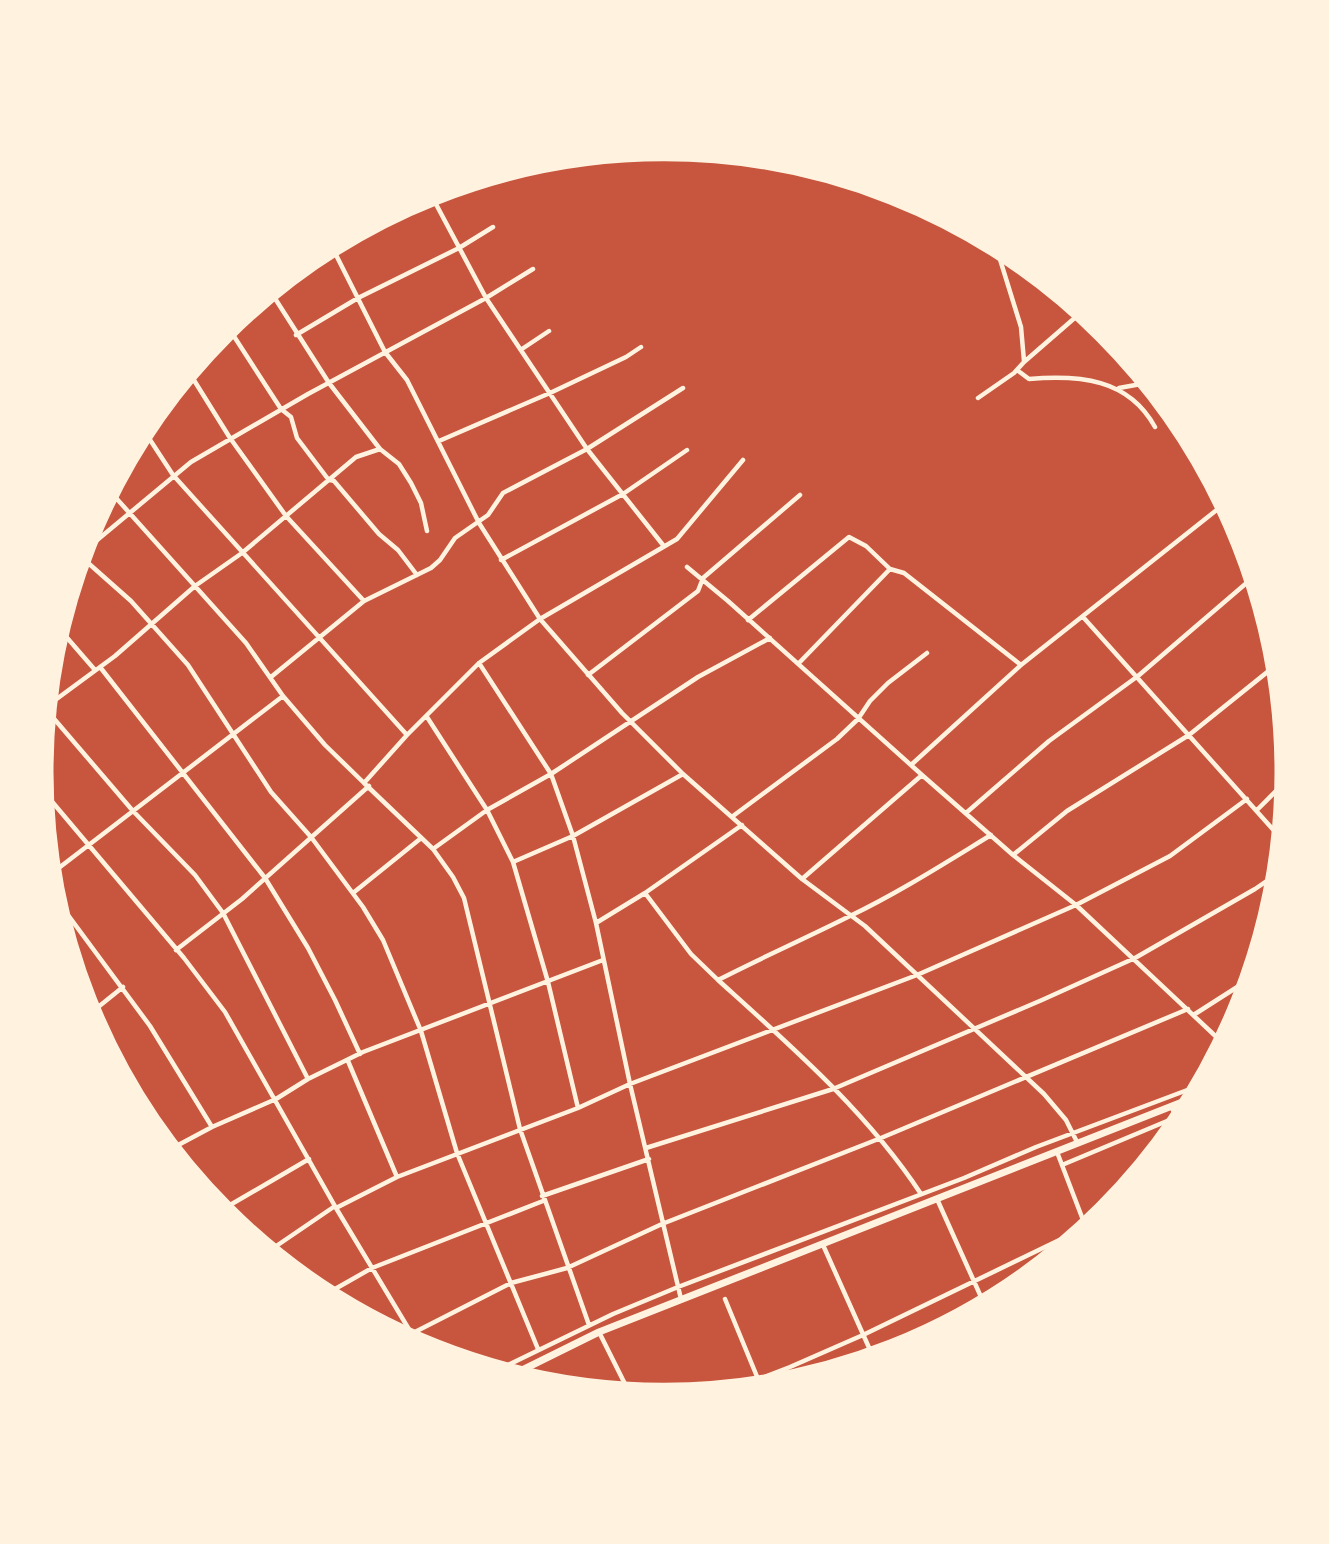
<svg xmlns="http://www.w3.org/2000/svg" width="1329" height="1544" viewBox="0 0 1329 1544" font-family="'Fira Sans Condensed',sans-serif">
<rect width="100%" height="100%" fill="#c8553d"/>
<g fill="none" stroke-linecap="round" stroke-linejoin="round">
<path stroke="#fff3e0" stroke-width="4.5" d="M 429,191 L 486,298 L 587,449 L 663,545
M 994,240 L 1021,327 L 1024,361
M 330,243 L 385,352 L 407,380 L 479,523 L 540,619 L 622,713 L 683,774 L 802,879 L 865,926 L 1044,1094 L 1066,1120 L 1077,1142
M 295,267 L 435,200
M 269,289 L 329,383 L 380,449
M 226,324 L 281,409 L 291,417 L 297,438 L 328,479 L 334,481 L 379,534 L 398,550 L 417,575
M 296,335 L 358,298 L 459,248 L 493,227
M 522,349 L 549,331
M 187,369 L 230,438 L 286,516 L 364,601
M 1017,370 L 1029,379 C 1079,375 1128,378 1155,427
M 1119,388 L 1152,382
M 978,398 L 1014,373 L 1024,362 L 1085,309
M 141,426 L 173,475 L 407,735
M 439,441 L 550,393 L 626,357 L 641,347
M 108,489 L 246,643 L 283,696
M 78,554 L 131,601 L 188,665 L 271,792 L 311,837 L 363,907 L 383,940 L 421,1031 L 457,1153 L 538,1349
M 78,556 L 191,462 L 308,394 L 486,298 L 533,269
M 501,560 L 623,494 L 687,450
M 687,567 L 728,601 L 922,775 L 1013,855 L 1076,905 L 1226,1046
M 1083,617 L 1285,843
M 748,620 L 849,537 L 866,546 L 890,569
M 56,625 L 95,670
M 479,663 L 551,774 L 573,836 L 596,923 L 630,1084 L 681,1299
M 798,664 L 890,569 L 904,573 L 1021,665
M 100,667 L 265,878 L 308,948 L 335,1000 L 360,1054
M 588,675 L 698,591 L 703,578 L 800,495
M 271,677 L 364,601 L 431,568 L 440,560 L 455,538 L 488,515 L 503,493 L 587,449 L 683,388
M 44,707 L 133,811 L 195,875 L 223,913 L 308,1079
M 43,709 L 115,656 L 195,586 L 242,553 L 356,457 L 380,449 L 399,464 L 411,483 L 421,503 L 427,531
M 427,717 L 487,810 L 513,862
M 911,765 L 1021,665 L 1228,501
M 38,785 L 184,958 L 225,1012 L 336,1208 L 422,1351
M 1257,810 L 1292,775
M 966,813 L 1049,741 L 1138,676 L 1257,574
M 733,816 L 837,739 L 858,719 L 870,701 L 888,683 L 927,653
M 433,849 L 487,810 L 551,774 L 698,677 L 770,638
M 1013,855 L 1067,811 L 1189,735 L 1281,661
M 47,877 L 283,696 L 325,745 L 364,783
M 802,879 L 922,775
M 48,888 L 150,1026 L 212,1127
M 353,893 L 420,839
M 645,893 L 691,954 L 718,980
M 596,923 L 645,893 L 742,825
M 176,950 L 242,899 L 369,786
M 1195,1014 L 1256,975
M 87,1016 L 123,987
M 348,1061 L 397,1177
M 1171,1106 L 1181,1127
M 578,1108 L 548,982 L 513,862 L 573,836 L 683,774
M 646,1148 L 833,1089 L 1042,1000 L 1135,958 L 1255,889 L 1283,870
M 167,1151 L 212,1127 L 276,1099 L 308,1079 L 363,1052 L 603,960
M 1057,1152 L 1088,1233
M 1062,1165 L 1191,1111
M 921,1194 C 867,1112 791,1046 718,980 C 761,958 806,938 850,916 C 898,893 945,863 991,835
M 542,1196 L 649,1159
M 937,1199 L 986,1308
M 336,1208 L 397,1177 L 578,1108 L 630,1084 L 917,975 L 1076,905 L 1170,856 L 1247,799
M 218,1212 L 309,1159
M 823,1245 L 875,1361
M 266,1253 L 335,1206
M 321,1297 L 372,1268 L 543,1201
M 725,1299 L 758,1379 L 765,1390
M 589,1325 L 520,1129 L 464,898 L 453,877 L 433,849 L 364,783 L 407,735 L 479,663 L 540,619 L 677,539 L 743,460
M 599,1332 L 631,1396
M 411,1334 L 511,1283 L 567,1268 L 662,1224 L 881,1138 L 1188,1009
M 495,1373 L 504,1367 L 613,1314 L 678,1287 L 964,1178 L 1036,1147 L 1206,1083
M 720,1394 L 790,1367 L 863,1335 L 1107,1217"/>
<path stroke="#fff3e0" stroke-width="7" d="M 508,1377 L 599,1332 L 1200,1095"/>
</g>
<path d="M0 0H1329V1544H0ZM49 772a615 615 0 1 1 1230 0a615 615 0 1 1-1230 0Z" fill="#fff3e0" fill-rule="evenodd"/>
<path fill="none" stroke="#fff3e0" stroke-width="9" d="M49 772a615 615 0 1 1 1230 0a615 615 0 1 1-1230 0Z"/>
</svg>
